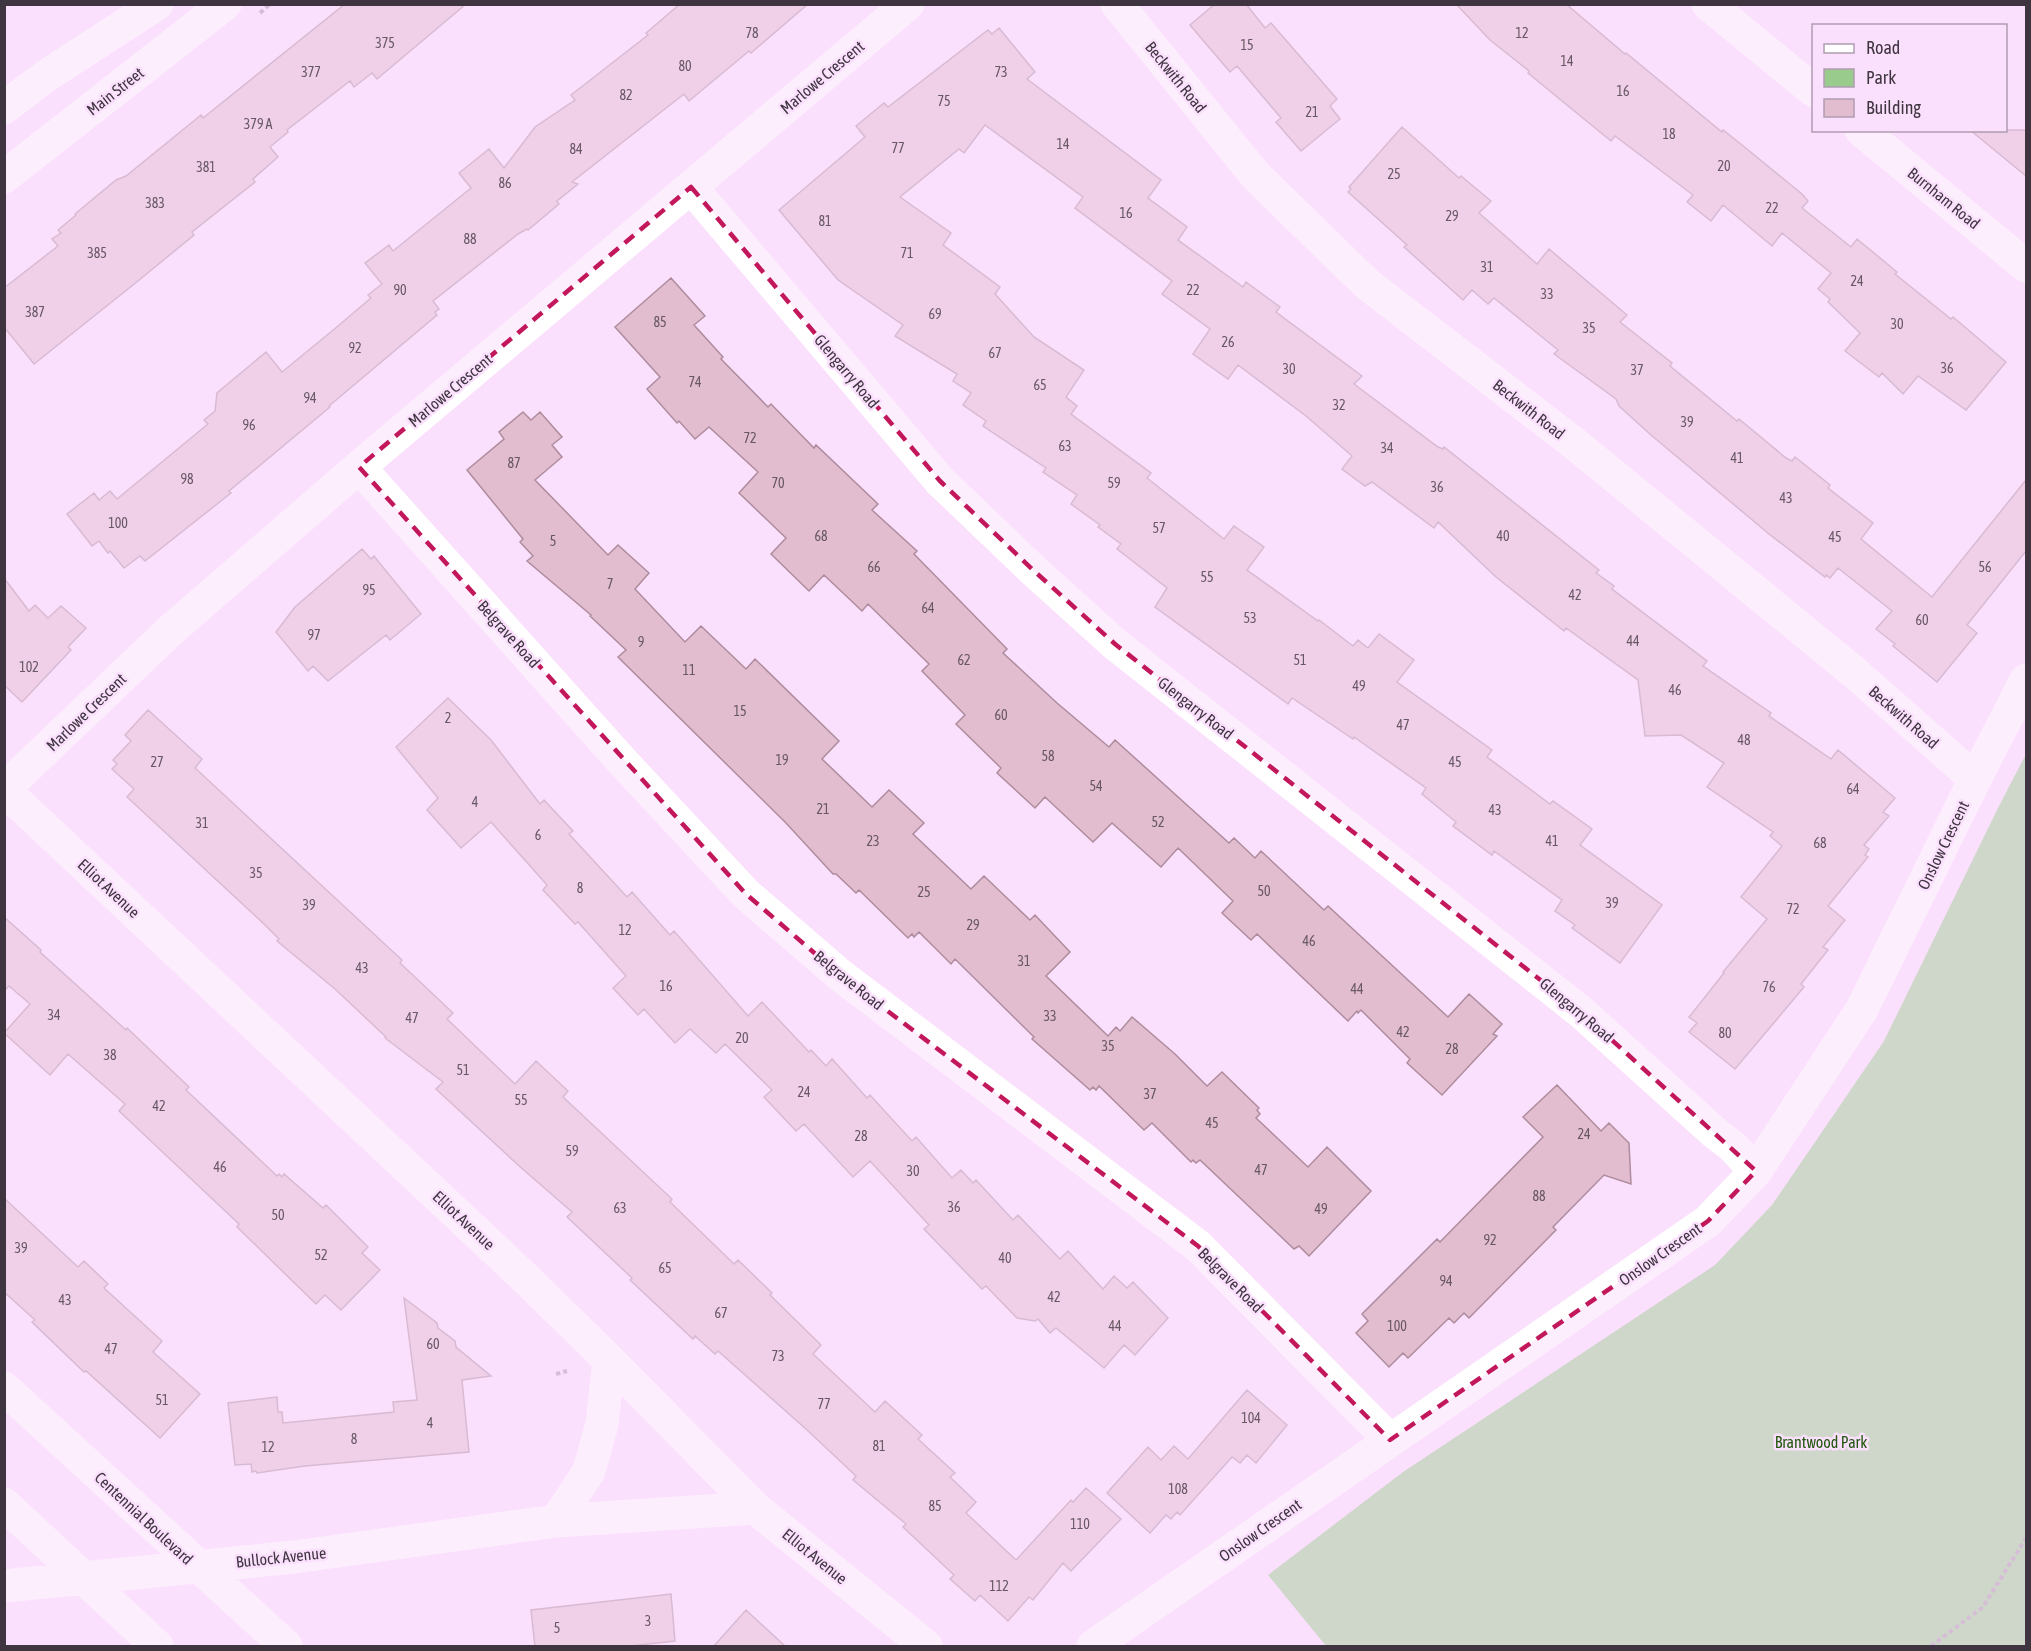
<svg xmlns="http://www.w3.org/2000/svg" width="2031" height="1651" viewBox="0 0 2031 1651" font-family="'Asap Condensed',sans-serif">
<rect width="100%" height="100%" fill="#fbe0fd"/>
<path fill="#99cc8c" d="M 2026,754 L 2026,1646 L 1326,1646 L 1268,1575 L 1403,1472 L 1715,1265 L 1772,1205 L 1884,1041 L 1998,808 Z"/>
<path fill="#e1bdcf" stroke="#ae8c9d" stroke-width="1.5" d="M 345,4 L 466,4 L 377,79 L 372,73 L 354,87 L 350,81 L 287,130 L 288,132 L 270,147 L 278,157 L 253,179 L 255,182 L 192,232 L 194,235 L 138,281 L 34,364 L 4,327 L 4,288 L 58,246 L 52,239 L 61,233 L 58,230 L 76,215 L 75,214 L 116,180 L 126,176 L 201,115 L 203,118 Z
M 680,4 L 808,4 L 751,53 L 749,51 L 689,101 L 684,94 L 572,182 L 578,184 L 557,201 L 559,204 L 528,230 L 527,229 L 518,234 L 433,301 L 439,309 L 435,312 L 437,315 L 329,406 L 330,407 L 229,491 L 231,493 L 145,561 L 140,556 L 124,568 L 110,551 L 108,553 L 99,541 L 92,546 L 67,514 L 94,493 L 99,500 L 110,491 L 117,499 L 208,424 L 204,420 L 215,411 L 217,393 L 266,352 L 282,372 L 332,331 L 371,298 L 368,295 L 382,284 L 365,263 L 389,245 L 393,251 L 471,188 L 459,173 L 489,149 L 504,168 L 535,127 L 575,100 L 571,95 L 648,35 L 646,33 Z
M 1215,4 L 1246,4 L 1265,28 L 1271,23 L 1337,99 L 1330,106 L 1340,119 L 1301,151 L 1276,122 L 1281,118 L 1237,66 L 1230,72 L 1190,25 Z
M 1456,4 L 1566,4 L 1625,54 L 1626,53 L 1722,132 L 1723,130 L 1742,145 L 1802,194 L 1808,201 L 1802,208 L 1851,247 L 1857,239 L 1897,272 L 1895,274 L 1951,319 L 1953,317 L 2006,362 L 1966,410 L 1918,376 L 1903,394 L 1882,373 L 1879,377 L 1845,351 L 1860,333 L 1828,302 L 1830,299 L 1818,289 L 1831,273 L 1782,233 L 1772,246 L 1723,205 L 1711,221 L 1687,202 L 1693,195 L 1615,136 L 1611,141 L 1562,101 L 1528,73 L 1529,71 L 1490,40 Z
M 999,28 L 1035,72 L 1027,79 L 1161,180 L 1148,198 L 1187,227 L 1178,240 L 1243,287 L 1246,282 L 1280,307 L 1276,312 L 1362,376 L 1354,384 L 1438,447 L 1443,449 L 1444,447 L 1599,570 L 1596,573 L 1614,586 L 1612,589 L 1707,661 L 1703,666 L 1771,713 L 1769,716 L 1831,759 L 1838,750 L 1895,798 L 1883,812 L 1889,816 L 1864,845 L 1869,849 L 1865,855 L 1868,857 L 1828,906 L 1845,920 L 1823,947 L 1828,950 L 1801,984 L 1804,987 L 1735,1069 L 1689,1032 L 1697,1023 L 1689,1017 L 1724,973 L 1723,972 L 1767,919 L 1741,897 L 1782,846 L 1770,836 L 1773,832 L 1707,787 L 1724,763 L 1681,735 L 1645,736 L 1638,680 L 1566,628 L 1564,631 L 1496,577 L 1438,522 L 1434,528 L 1372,482 L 1365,486 L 1342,469 L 1352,456 L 1306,416 L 1238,365 L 1228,379 L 1193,354 L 1210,329 L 1162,294 L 1172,281 L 1075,208 L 1083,197 L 985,125 L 964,153 L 959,149 L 900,197 L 951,233 L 943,245 L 1000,287 L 995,294 L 1034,337 L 1084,370 L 1066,397 L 1077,406 L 1071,414 L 1151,473 L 1147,478 L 1224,539 L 1234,526 L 1264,547 L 1247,570 L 1318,621 L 1319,620 L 1353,646 L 1358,640 L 1368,648 L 1379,634 L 1414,660 L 1397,682 L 1492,750 L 1487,757 L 1550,804 L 1553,801 L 1592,829 L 1580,845 L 1662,905 L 1620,963 L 1572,928 L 1575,925 L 1555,911 L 1562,900 L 1494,851 L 1492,855 L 1453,826 L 1456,822 L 1422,794 L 1426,788 L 1354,737 L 1353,739 L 1292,698 L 1288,704 L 1155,607 L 1167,588 L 1117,549 L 1121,544 L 1098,527 L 1100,525 L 1071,504 L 1077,495 L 1043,472 L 1046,468 L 983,426 L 986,421 L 963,405 L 971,393 L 953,381 L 957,374 L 895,336 L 903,325 L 838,280 L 779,210 L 865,137 L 856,126 L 884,103 L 888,107 L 988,30 L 992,34 Z
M 1402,127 L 1459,178 L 1461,176 L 1491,201 L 1479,213 L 1537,264 L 1549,249 L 1627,315 L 1620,322 L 1672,363 L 1670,366 L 1737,421 L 1739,419 L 1786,458 L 1792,461 L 1795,457 L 1830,485 L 1828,488 L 1873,523 L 1861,539 L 1932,597 L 2026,480 L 2026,551 L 1967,625 L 1977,633 L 1937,682 L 1893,646 L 1895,644 L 1876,629 L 1892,611 L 1838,568 L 1830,578 L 1826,575 L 1825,577 L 1769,534 L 1651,435 L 1619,406 L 1616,399 L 1554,354 L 1558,350 L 1494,298 L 1488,304 L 1472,290 L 1463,300 L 1404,247 L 1407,245 L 1348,192 L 1351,189 L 1349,187 Z
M 1970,130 L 2026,130 L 2026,176 Z
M 671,278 L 705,316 L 694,325 L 723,357 L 721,359 L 768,407 L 771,404 L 814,448 L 816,445 L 878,504 L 872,510 L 917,551 L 914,554 L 1007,649 L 1003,653 L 1057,703 L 1109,747 L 1115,740 L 1229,843 L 1234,838 L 1255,858 L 1261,851 L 1324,910 L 1328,906 L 1448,1017 L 1469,994 L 1502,1024 L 1493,1034 L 1497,1036 L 1442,1095 L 1407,1063 L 1410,1059 L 1361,1010 L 1358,1013 L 1357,1011 L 1348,1021 L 1257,934 L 1251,940 L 1222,913 L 1233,901 L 1178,848 L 1161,867 L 1112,823 L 1093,842 L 1045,797 L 1035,808 L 997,773 L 1001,768 L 956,724 L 965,715 L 922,671 L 929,664 L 868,604 L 862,611 L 824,575 L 809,591 L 771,554 L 786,538 L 739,493 L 758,472 L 709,427 L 695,439 L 679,421 L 677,423 L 647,389 L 660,377 L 615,327 Z
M 523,412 L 531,420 L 540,412 L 562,437 L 552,445 L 562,457 L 535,480 L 608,555 L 618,545 L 649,573 L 635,589 L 685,642 L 701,626 L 746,669 L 755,659 L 839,741 L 822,759 L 872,807 L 889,790 L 924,823 L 913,834 L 971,889 L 984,876 L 1030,920 L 1035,915 L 1070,952 L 1046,976 L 1108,1036 L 1116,1027 L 1120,1031 L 1132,1017 L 1175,1054 L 1207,1086 L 1222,1072 L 1259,1108 L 1257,1110 L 1260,1114 L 1256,1118 L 1308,1167 L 1327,1147 L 1371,1191 L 1309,1256 L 1299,1246 L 1294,1249 L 1200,1160 L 1196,1163 L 1193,1160 L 1191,1162 L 1152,1123 L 1144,1130 L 1099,1086 L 1096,1090 L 1093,1087 L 1090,1090 L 1032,1039 L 1034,1037 L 955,959 L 951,964 L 919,932 L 914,937 L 912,934 L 908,938 L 859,890 L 856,893 L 836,874 L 833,874 L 786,823 L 618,657 L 626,650 L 590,616 L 591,615 L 527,561 L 533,556 L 520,542 L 523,539 L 467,470 L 504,439 L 499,432 Z
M 362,549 L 371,559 L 374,556 L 421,614 L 390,640 L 386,635 L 328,681 L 313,666 L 308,671 L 276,632 L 295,607 Z
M 4,578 L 29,611 L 35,605 L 48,618 L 61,606 L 86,628 L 68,647 L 71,650 L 22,702 L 4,685 Z
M 448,698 L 491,740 L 540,804 L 544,800 L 573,831 L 569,834 L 627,897 L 632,892 L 670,935 L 674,931 L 748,1016 L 762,1002 L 809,1052 L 811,1050 L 826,1066 L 832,1059 L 867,1098 L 870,1095 L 912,1141 L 916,1137 L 952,1178 L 961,1170 L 973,1183 L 976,1180 L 1013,1220 L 1018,1215 L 1060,1259 L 1068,1251 L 1103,1289 L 1114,1276 L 1127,1288 L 1133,1282 L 1168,1318 L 1135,1355 L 1124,1345 L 1104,1368 L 1056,1328 L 1050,1333 L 1038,1319 L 1035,1321 L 1017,1318 L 986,1286 L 982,1289 L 924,1229 L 929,1225 L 870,1161 L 853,1177 L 804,1124 L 796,1131 L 764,1097 L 772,1090 L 725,1044 L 716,1053 L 690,1029 L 675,1043 L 644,1009 L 638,1015 L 613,988 L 626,976 L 578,922 L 575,924 L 543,890 L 547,885 L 491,822 L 461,848 L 427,810 L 438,798 L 396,747 Z
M 148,710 L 202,759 L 195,768 L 402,960 L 400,963 L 453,1013 L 447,1019 L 515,1084 L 536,1061 L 568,1091 L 563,1097 L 672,1199 L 670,1202 L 734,1264 L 738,1260 L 772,1293 L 770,1295 L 821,1345 L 813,1354 L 875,1412 L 885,1401 L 922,1435 L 918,1439 L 955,1473 L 950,1477 L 976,1502 L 966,1513 L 1016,1560 L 1071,1500 L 1073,1502 L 1086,1488 L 1121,1519 L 1071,1571 L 1063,1563 L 1033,1600 L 1029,1597 L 1008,1621 L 980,1595 L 975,1601 L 950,1579 L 954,1575 L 903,1527 L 906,1524 L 853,1480 L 856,1476 L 807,1430 L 718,1351 L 715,1354 L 695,1336 L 693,1339 L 630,1280 L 632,1278 L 567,1217 L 572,1212 L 518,1165 L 436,1089 L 443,1082 L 385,1038 L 386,1037 L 335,989 L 277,941 L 279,939 L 264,924 L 127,797 L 134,789 L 112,769 L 117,764 L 113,760 L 131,741 L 125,735 Z
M 4,917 L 41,950 L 40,952 L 126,1030 L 127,1028 L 189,1087 L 186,1090 L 277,1176 L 279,1174 L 282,1177 L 284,1174 L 323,1208 L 326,1205 L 368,1247 L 362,1253 L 380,1270 L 341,1310 L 325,1295 L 316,1304 L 237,1227 L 239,1224 L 119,1111 L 125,1104 L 68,1054 L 50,1075 L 4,1033 L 30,1004 L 9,986 L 4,991 Z
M 1557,1085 L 1601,1131 L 1609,1123 L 1629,1143 L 1631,1184 L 1604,1175 L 1553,1227 L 1556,1230 L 1471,1316 L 1469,1318 L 1464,1313 L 1454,1323 L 1449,1318 L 1408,1358 L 1403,1353 L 1389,1367 L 1356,1333 L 1368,1321 L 1362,1314 L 1437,1239 L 1440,1242 L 1543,1137 L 1523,1117 Z
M 4,1198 L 78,1267 L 84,1261 L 108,1284 L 104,1288 L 162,1341 L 153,1352 L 200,1394 L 160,1438 L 86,1371 L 84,1372 L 32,1322 L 35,1320 L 4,1292 Z
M 404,1298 L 437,1323 L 438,1328 L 455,1341 L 456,1347 L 491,1376 L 462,1380 L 469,1452 L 305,1466 L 257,1473 L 256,1471 L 252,1472 L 251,1464 L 235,1465 L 228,1403 L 277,1397 L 278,1412 L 282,1412 L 283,1423 L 394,1412 L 393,1402 L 417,1400 Z
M 1247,1390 L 1287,1425 L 1256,1463 L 1247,1455 L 1240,1463 L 1232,1457 L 1180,1515 L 1177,1512 L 1171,1519 L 1166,1515 L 1150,1533 L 1107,1493 L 1148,1447 L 1161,1460 L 1174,1446 L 1188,1459 Z
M 671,1594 L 675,1641 L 621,1647 L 535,1647 L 531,1610 Z
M 746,1610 L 786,1647 L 713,1647 Z"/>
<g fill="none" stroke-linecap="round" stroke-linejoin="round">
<path stroke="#a894a9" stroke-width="4" stroke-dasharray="4.5 3" stroke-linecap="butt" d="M 260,13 L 270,4
M 556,1374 L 567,1371
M 1931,1646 L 1983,1607 L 2026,1538"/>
<path stroke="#fff" stroke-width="33" d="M 1117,4 L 1256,176 L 1367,284 L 1575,444 L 1855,673 L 1975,779
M 1708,4 L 1814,91
M 1861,130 L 2026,266
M 691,187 L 940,481 L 1032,569 L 1115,644 L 1581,1012 L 1715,1133 L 1732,1146 L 1756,1171
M 359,467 L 621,760 L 746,894 L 840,975 L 1198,1246 L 1390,1440
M 4,789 L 172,629 L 359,467 L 908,4
M 4,790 L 521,1274 L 609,1360 L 755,1508 L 926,1646
M 4,1388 L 286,1646
M 4,1504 L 157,1646
M 556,1521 L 589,1471 L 602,1424 L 609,1360
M 4,1586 L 294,1557 L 556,1521 L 755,1508
M 1093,1646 L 1708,1221 L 1756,1171 L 1862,1009 L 1975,779 L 2026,680"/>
<path stroke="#fff" stroke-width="33" d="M 4,108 L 46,76 L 157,4
M 4,177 L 225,4"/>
</g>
<path d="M0 0H2031V1651H0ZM 691,187 L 940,481 L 1032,569 L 1115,644 L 1581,1012 L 1756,1171 L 1708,1221 L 1390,1440 L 1198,1246 L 840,975 L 746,894 L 359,467 Z" fill="#fbe0fd" fill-opacity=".55" fill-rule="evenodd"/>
<path fill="none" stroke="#c2185b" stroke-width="4.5" stroke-dasharray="12 8" stroke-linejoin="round" d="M 691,187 L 940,481 L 1032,569 L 1115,644 L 1581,1012 L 1756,1171 L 1708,1221 L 1390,1440 L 1198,1246 L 840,975 L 746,894 L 359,467 Z"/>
<g text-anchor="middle" stroke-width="5" stroke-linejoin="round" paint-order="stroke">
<g font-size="14" fill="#685764">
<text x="752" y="38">78</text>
<text x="1522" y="38">12</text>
<text x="385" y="48">375</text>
<text x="1247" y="50">15</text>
<text x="1567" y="66">14</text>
<text x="685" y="71">80</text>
<text x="311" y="77">377</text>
<text x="1001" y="77">73</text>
<text x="1623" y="96">16</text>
<text x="626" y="100">82</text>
<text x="944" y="106">75</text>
<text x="1312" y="117">21</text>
<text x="258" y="129">379 A</text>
<text x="1669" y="139">18</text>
<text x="1063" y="149">14</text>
<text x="898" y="153">77</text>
<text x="576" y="154">84</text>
<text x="1724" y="171">20</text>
<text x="206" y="172">381</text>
<text x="1394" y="179">25</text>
<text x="505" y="188">86</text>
<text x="155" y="208">383</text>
<text x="1772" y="213">22</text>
<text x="1126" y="218">16</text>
<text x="1452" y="221">29</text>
<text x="825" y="226">81</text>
<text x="470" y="244">88</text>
<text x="97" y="258">385</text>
<text x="907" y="258">71</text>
<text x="1487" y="272">31</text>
<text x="1857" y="286">24</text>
<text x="400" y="295">90</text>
<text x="1193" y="295">22</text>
<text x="1547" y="299">33</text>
<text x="35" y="317">387</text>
<text x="935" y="319">69</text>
<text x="660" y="327">85</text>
<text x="1897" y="329">30</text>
<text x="1589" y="333">35</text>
<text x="1228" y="347">26</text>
<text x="355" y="353">92</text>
<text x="995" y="358">67</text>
<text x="1947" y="373">36</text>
<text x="1289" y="374">30</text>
<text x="1637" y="375">37</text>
<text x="695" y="387">74</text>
<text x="1040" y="390">65</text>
<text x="310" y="403">94</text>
<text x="1339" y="410">32</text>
<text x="1687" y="427">39</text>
<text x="249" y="430">96</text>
<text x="750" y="443">72</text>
<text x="1065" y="451">63</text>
<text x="1387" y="453">34</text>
<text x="1737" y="463">41</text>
<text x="514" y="468">87</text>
<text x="187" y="484">98</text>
<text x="778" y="488">70</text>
<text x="1114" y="488">59</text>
<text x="1437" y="492">36</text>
<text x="1786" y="503">43</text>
<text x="118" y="528">100</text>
<text x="1159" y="533">57</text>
<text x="821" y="541">68</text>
<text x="1503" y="541">40</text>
<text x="1835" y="542">45</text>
<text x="553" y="546">5</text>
<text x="874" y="572">66</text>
<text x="1985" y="572">56</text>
<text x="1207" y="582">55</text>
<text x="610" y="589">7</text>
<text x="369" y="595">95</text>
<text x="1575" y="600">42</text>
<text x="928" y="613">64</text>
<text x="1250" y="623">53</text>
<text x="1922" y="625">60</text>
<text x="314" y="640">97</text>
<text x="1633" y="646">44</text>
<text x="641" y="647">9</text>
<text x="964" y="665">62</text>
<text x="1300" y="665">51</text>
<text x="29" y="672">102</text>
<text x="689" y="675">11</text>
<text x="1359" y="691">49</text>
<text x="1675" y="695">46</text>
<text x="740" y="716">15</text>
<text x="1001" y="720">60</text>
<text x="448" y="723">2</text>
<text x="1403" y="730">47</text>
<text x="1744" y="745">48</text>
<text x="1048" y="761">58</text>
<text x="782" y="765">19</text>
<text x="157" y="767">27</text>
<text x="1455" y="767">45</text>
<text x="1096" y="791">54</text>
<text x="1853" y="794">64</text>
<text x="475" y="807">4</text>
<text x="823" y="814">21</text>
<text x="1495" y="815">43</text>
<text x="1158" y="827">52</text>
<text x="202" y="828">31</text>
<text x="538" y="840">6</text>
<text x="873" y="846">23</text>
<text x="1552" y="846">41</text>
<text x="1820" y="848">68</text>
<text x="256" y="878">35</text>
<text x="580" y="893">8</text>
<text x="1264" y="896">50</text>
<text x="924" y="897">25</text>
<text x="1612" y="908">39</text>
<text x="309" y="910">39</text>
<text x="1793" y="914">72</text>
<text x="973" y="930">29</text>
<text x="625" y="935">12</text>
<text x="1309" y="946">46</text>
<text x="1024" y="966">31</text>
<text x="362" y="973">43</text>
<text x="666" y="991">16</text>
<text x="1769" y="992">76</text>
<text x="1357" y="994">44</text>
<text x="54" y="1020">34</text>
<text x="1050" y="1021">33</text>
<text x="412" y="1023">47</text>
<text x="1403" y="1037">42</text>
<text x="1725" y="1038">80</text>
<text x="742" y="1043">20</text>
<text x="1108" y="1051">35</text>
<text x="1452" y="1054">28</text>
<text x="110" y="1060">38</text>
<text x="463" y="1075">51</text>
<text x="804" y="1097">24</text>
<text x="1150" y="1099">37</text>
<text x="521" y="1105">55</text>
<text x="159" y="1111">42</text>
<text x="1212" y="1128">45</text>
<text x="1584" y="1139">24</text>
<text x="861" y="1141">28</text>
<text x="572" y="1156">59</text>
<text x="220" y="1172">46</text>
<text x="1261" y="1175">47</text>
<text x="913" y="1176">30</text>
<text x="1539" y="1201">88</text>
<text x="954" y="1212">36</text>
<text x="620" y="1213">63</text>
<text x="1321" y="1214">49</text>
<text x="278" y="1220">50</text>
<text x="1490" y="1245">92</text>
<text x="21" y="1253">39</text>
<text x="321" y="1260">52</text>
<text x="1005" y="1263">40</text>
<text x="665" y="1273">65</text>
<text x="1446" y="1286">94</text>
<text x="1054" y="1302">42</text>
<text x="65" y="1305">43</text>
<text x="721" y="1318">67</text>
<text x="1115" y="1331">44</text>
<text x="1397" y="1331">100</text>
<text x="433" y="1349">60</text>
<text x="111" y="1354">47</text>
<text x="778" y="1361">73</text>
<text x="162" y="1405">51</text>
<text x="824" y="1409">77</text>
<text x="1251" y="1423">104</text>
<text x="430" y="1428">4</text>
<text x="354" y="1444">8</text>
<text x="879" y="1451">81</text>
<text x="268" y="1452">12</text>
<text x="1178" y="1494">108</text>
<text x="935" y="1511">85</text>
<text x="1080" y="1529">110</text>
<text x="999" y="1591">112</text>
<text x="648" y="1626">3</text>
<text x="557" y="1633">5</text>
</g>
<g font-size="16" fill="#3f3540" stroke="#fbe0fd">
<text transform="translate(822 77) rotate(-40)" y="6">Marlowe Crescent</text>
<text transform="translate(1176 77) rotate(51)" y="6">Beckwith Road</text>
<text transform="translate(115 91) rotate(-38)" y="6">Main Street</text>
<text transform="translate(1944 198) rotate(39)" y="6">Burnham Road</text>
<text transform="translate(847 371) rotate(50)" y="6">Glengarry Road</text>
<text transform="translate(450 390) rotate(-40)" y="6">Marlowe Crescent</text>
<text transform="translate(1529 409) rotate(38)" y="6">Beckwith Road</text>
<text transform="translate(509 634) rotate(48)" y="6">Belgrave Road</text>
<text transform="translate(1196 708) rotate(38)" y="6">Glengarry Road</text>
<text transform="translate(86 712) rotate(-44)" y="6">Marlowe Crescent</text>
<text transform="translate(1904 717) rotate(41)" y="6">Beckwith Road</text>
<text transform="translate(1943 845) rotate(-64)" y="6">Onslow Crescent</text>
<text transform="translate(109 888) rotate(43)" y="6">Elliot Avenue</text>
<text transform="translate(849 980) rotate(39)" y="6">Belgrave Road</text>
<text transform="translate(1577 1010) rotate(40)" y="6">Glengarry Road</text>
<text transform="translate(464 1220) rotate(43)" y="6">Elliot Avenue</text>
<text transform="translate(1660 1254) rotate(-35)" y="6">Onslow Crescent</text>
<text transform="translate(1231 1280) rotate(45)" y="6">Belgrave Road</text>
<text transform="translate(144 1518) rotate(43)" y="6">Centennial Boulevard</text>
<text transform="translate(1260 1530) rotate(-35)" y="6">Onslow Crescent</text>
<text transform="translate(815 1556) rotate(39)" y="6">Elliot Avenue</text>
<text transform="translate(281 1557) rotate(-6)" y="6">Bullock Avenue</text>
</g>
<g font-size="16" fill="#20570c" stroke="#fbe0fd">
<text x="1821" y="1448">Brantwood Park</text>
</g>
</g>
<rect width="2031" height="1651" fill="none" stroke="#3f3540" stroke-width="12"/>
<rect x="1812" y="24" width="195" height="108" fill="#fbe0fd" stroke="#b09cb1" stroke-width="1.5"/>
<rect x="1824" y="44" width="30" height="9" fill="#ffffff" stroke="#b09cb1" stroke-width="1.5"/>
<text x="1866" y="54" font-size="18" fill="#3f3540">Road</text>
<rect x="1824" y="69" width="30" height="18" fill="#99cc8c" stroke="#b09cb1" stroke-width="1.5"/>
<text x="1866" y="84" font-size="18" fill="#3f3540">Park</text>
<rect x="1824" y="99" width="30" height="18" fill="#e1bdcf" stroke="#b09cb1" stroke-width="1.5"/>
<text x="1866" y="114" font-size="18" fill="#3f3540">Building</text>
</svg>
